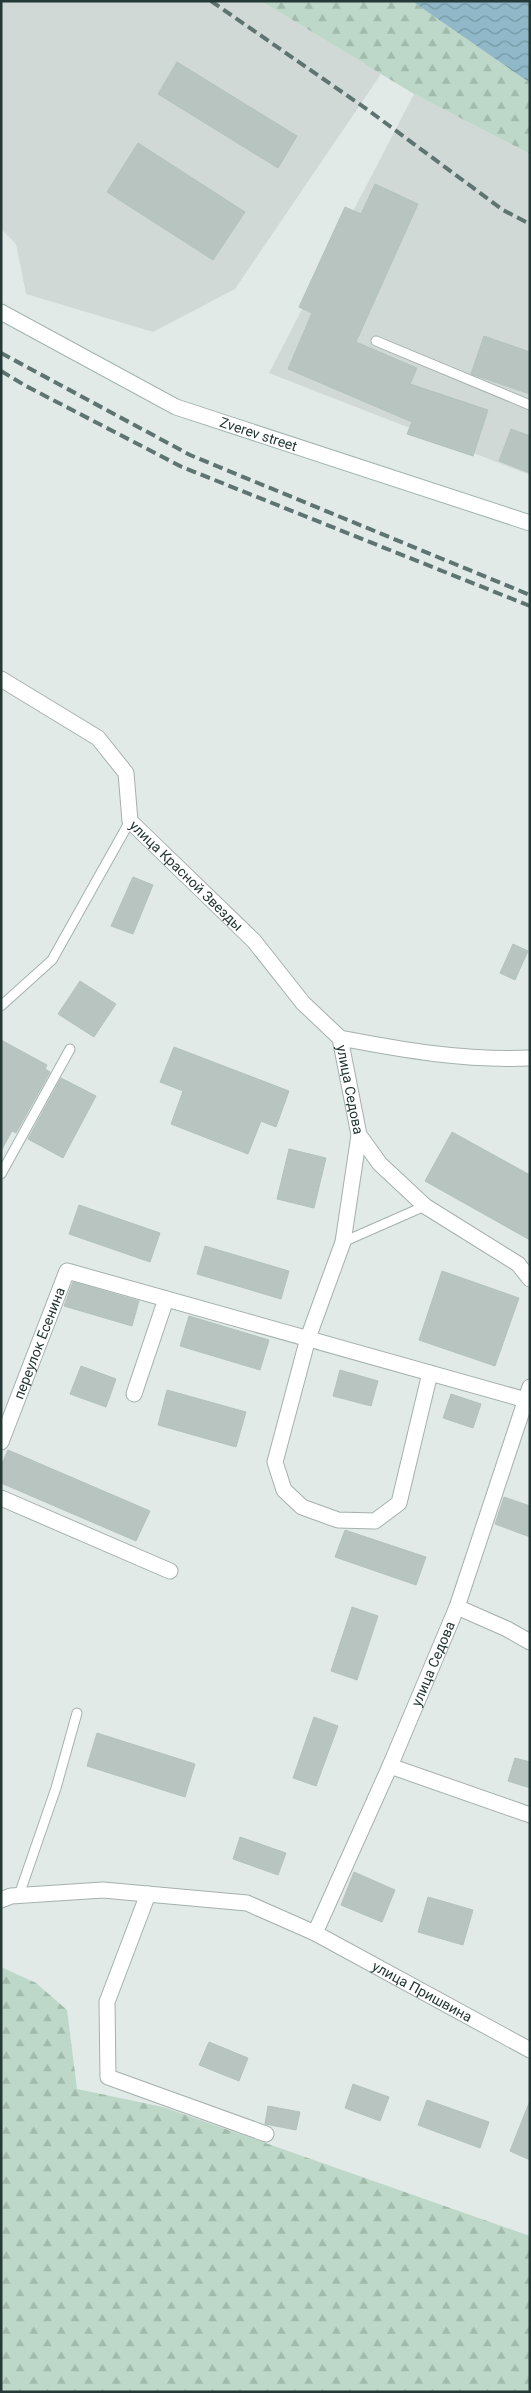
<svg xmlns="http://www.w3.org/2000/svg" width="531" height="2393" viewBox="0 0 531 2393" font-family="Roboto,sans-serif">
<defs>
<pattern id="forest-firs" width="22" height="20" patternUnits="userSpaceOnUse" patternTransform="scale(1.25)"><rect width="22" height="20" fill="#bdd8c8"/><path d="M5 1l3.5 6h-7zM16 11l3.5 6h-7z" fill="#a2baac"/></pattern>
<pattern id="water-waves" width="16" height="10" patternUnits="userSpaceOnUse" patternTransform="scale(1.25)"><rect width="16" height="10" fill="#90b8c8"/><path d="M0 5q4-4 8 0t8 0" fill="none" stroke="#7597a3"/></pattern>
</defs>
<rect width="100%" height="100%" fill="#e1eae7"/>
<path fill="#d0d9d6" d="M 1,1 L 261,1 L 381,74 L 235,289 L 153,332 L 26,294 L 16,244 L 1,229 Z
M 414,94 L 530,154 L 530,475 L 269,373 Z"/>
<path fill="url(#forest-firs)" d="M 261,1 L 412,1 L 530,83 L 530,154 L 414,94 Z
M 1,1967 L 36,1983 L 67,2010 L 77,2089 L 163,2107 L 530,2236 L 530,2392 L 1,2392 Z"/>
<path fill="url(#water-waves)" d="M 412,1 L 530,1 L 530,83 L 422,8 Z"/>
<path fill="#b7c4c0" stroke="#b4c2be" d="M 177,62 L 297,136 L 278,168 L 158,94 Z
M 138,143 L 245,212 L 213,260 L 107,192 Z
M 375,184 L 418,204 L 356,342 L 417,368 L 410,384 L 488,410 L 473,456 L 407,434 L 412,422 L 288,369 L 312,313 L 299,307 L 345,207 L 361,214 Z
M 484,336 L 530,352 L 530,394 L 471,374 Z
M 511,429 L 530,436 L 530,473 L 499,461 Z
M 133,877 L 153,885 L 133,934 L 111,926 Z
M 513,944 L 528,951 L 515,980 L 500,973 Z
M 80,981 L 116,1004 L 94,1037 L 58,1014 Z
M 1,1040 L 47,1065 L 45,1069 L 50,1072 L 16,1133 L 12,1131 L 1,1151 Z
M 174,1047 L 289,1091 L 276,1127 L 261,1121 L 248,1154 L 171,1124 L 183,1091 L 160,1082 Z
M 61,1078 L 96,1096 L 63,1158 L 28,1139 Z
M 452,1132 L 530,1175 L 530,1240 L 425,1181 Z
M 289,1149 L 326,1158 L 314,1208 L 277,1199 Z
M 79,1205 L 160,1233 L 150,1262 L 69,1234 Z
M 205,1246 L 289,1271 L 281,1299 L 197,1274 Z
M 442,1271 L 519,1298 L 495,1366 L 419,1340 Z
M 73,1282 L 139,1301 L 132,1326 L 64,1306 Z
M 189,1316 L 269,1340 L 260,1370 L 180,1346 Z
M 81,1366 L 116,1379 L 106,1407 L 70,1394 Z
M 340,1370 L 378,1381 L 371,1406 L 333,1396 Z
M 167,1390 L 246,1412 L 236,1447 L 158,1425 Z
M 451,1394 L 481,1404 L 473,1428 L 443,1418 Z
M 8,1450 L 150,1511 L 136,1541 L 1,1483 L 1,1466 Z
M 504,1497 L 530,1506 L 530,1537 L 495,1524 Z
M 345,1530 L 426,1557 L 416,1585 L 335,1557 Z
M 352,1607 L 378,1616 L 357,1680 L 331,1671 Z
M 314,1717 L 338,1726 L 316,1786 L 293,1778 Z
M 97,1733 L 195,1764 L 185,1797 L 87,1766 Z
M 515,1758 L 530,1762 L 530,1788 L 508,1781 Z
M 240,1837 L 286,1853 L 278,1875 L 233,1859 Z
M 354,1872 L 395,1890 L 382,1922 L 341,1905 Z
M 428,1897 L 473,1910 L 463,1945 L 418,1932 Z
M 209,2042 L 248,2058 L 239,2081 L 199,2065 Z
M 353,2084 L 389,2097 L 380,2121 L 345,2108 Z
M 427,2100 L 489,2122 L 480,2148 L 418,2125 Z
M 529,2103 L 530,2103 L 530,2160 L 510,2151 Z
M 268,2106 L 300,2112 L 296,2130 L 265,2124 Z"/>
<g fill="none" stroke-linecap="round" stroke-linejoin="round">
<g stroke="#a5b1ae" stroke-width="11">
<path id="service" d="M 376,341 L 530,405
M 1,1006 L 52,960 L 130,821
M 1,1174 L 70,1049
M 343,1242 L 425,1206
M 19,1895 L 56,1788 L 77,1713"/>
</g>
<g stroke="#a5b1ae" stroke-width="17">
<g id="minor">
<path id="s1" d="M 1,679 L 98,738 L 126,773 L 130,821 L 254,941 L 303,1003 L 340,1038"/>
<path id="s2" d="M 530,1058 C 465,1061 403,1050 340,1038 L 359,1135 L 380,1164 L 425,1206 L 518,1264 L 530,1279"/>
<path d="M 359,1135 L 343,1242 L 308,1338 L 275,1462 L 284,1490 L 302,1507 L 338,1520 L 375,1521 L 399,1503 L 430,1373"/>
<path d="M 134,1394 L 166,1299"/>
<path id="s3" d="M 1,1442 L 67,1271 L 526,1400"/>
<path d="M 1,1498 L 170,1571"/>
<path d="M 457,1607 L 507,1629 L 530,1642"/>
<path d="M 390,1766 L 530,1815"/>
<path d="M 148,1894 L 107,2002 L 108,2077 L 266,2134"/>
<path id="s4" d="M 1,1900 L 11,1896 L 103,1890 L 247,1903 L 315,1933 L 530,2050"/>
<path id="s5" d="M 315,1933 L 390,1766 L 457,1607 L 530,1387"/>
</g>
</g>
<g stroke="#a2b4b0" stroke-width="17">
<g id="secondary">
<path id="s6" d="M 1,312 L 176,407 L 530,523"/>
</g>
</g>
<use href="#service" stroke="#fff" stroke-width="9"/>
<use href="#minor" stroke="#fff" stroke-width="15"/>
<use href="#secondary" stroke="#fff" stroke-width="15"/>
<path stroke="#5e7471" stroke-width="4" stroke-dasharray="10 5" stroke-linecap="butt" d="M 211,1 L 368,110 L 503,210 L 530,224
M 1,353 L 190,455 L 530,595
M 1,371 L 26,386 L 182,467 L 530,606"/>
</g>
<g text-anchor="middle" stroke-width="4" stroke-linejoin="round" paint-order="stroke">
<g font-size="14" fill="#243835" stroke="#f1f7f5">
<text dy="5" stroke="none"><textPath href="#s6" startOffset="286">Zverev street</textPath></text>
<text dy="5" stroke="none"><textPath href="#s1" startOffset="285">улица Красной Звезды</textPath></text>
<text dy="5" stroke="none"><textPath href="#s2" startOffset="244">улица Седова</textPath></text>
<text dy="5" stroke="none"><textPath href="#s3" startOffset="106">переулок Есенина</textPath></text>
<text dy="5" stroke="none"><textPath href="#s5" startOffset="294">улица Седова</textPath></text>
<text dy="5" stroke="none"><textPath href="#s4" startOffset="444">улица Пришвина</textPath></text>
</g>
</g>
<rect width="531" height="2393" fill="none" stroke="#243835" stroke-width="5"/>
</svg>
